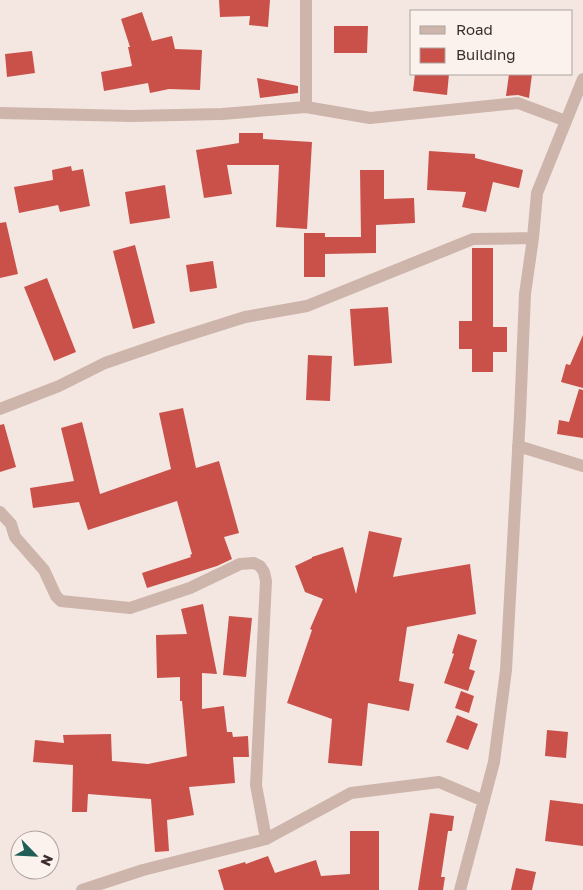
<svg xmlns="http://www.w3.org/2000/svg" width="583" height="890" viewBox="0 0 583 890" font-family="'Golos Text',sans-serif">
<rect width="100%" height="100%" fill="#f4e7e1"/>
<path fill="#c9514a" d="M 219,0 L 270,0 L 268,27 L 249,25 L 250,16 L 220,17 Z
M 142,12 L 152,41 L 172,36 L 175,49 L 202,50 L 200,90 L 169,89 L 150,93 L 148,83 L 104,91 L 101,72 L 132,66 L 128,47 L 130,47 L 121,19 Z
M 334,26 L 368,26 L 367,53 L 334,53 Z
M 32,51 L 35,73 L 7,77 L 5,54 Z
M 415,74 L 449,74 L 447,95 L 413,91 Z
M 509,74 L 532,74 L 529,98 L 518,95 L 506,96 Z
M 257,78 L 298,86 L 298,93 L 260,98 Z
M 239,133 L 263,133 L 263,139 L 312,142 L 307,229 L 276,227 L 279,165 L 227,165 L 232,194 L 204,198 L 196,150 L 239,143 Z
M 429,151 L 475,154 L 475,158 L 523,170 L 519,188 L 493,182 L 486,212 L 462,207 L 466,192 L 427,190 Z
M 71,166 L 72,171 L 83,169 L 90,206 L 60,212 L 58,205 L 19,213 L 14,187 L 53,180 L 52,170 Z
M 360,170 L 384,170 L 384,199 L 414,198 L 415,223 L 376,225 L 376,253 L 325,254 L 325,277 L 304,277 L 304,233 L 325,233 L 325,237 L 361,237 Z
M 165,185 L 170,218 L 130,224 L 125,192 Z
M 6,222 L 18,274 L 0,278 L 0,223 Z
M 135,245 L 155,323 L 133,329 L 113,251 Z
M 472,248 L 493,248 L 493,327 L 507,327 L 507,352 L 493,352 L 493,372 L 472,372 L 472,349 L 459,349 L 459,321 L 472,321 Z
M 213,261 L 217,288 L 190,292 L 186,265 Z
M 47,278 L 76,352 L 54,361 L 24,287 Z
M 388,307 L 392,363 L 354,366 L 350,309 Z
M 583,335 L 583,388 L 561,382 L 566,364 L 570,365 Z
M 308,355 L 332,356 L 330,401 L 306,400 Z
M 579,389 L 583,390 L 583,438 L 557,434 L 559,420 L 569,422 Z
M 183,408 L 196,468 L 219,461 L 239,533 L 224,537 L 232,559 L 217,566 L 147,588 L 142,573 L 191,557 L 190,555 L 192,554 L 177,501 L 88,530 L 79,502 L 33,508 L 30,488 L 74,481 L 61,428 L 82,422 L 100,494 L 171,469 L 159,413 Z
M 4,424 L 16,467 L 0,472 L 0,425 Z
M 369,531 L 402,538 L 393,577 L 470,564 L 476,614 L 407,627 L 399,681 L 414,684 L 409,711 L 368,703 L 362,766 L 328,763 L 332,719 L 287,703 L 312,630 L 310,629 L 323,599 L 305,592 L 295,566 L 312,558 L 312,557 L 343,547 L 356,594 Z
M 203,604 L 217,674 L 202,673 L 202,709 L 224,706 L 227,732 L 232,732 L 233,737 L 248,736 L 249,757 L 233,757 L 235,783 L 189,787 L 194,815 L 167,820 L 169,851 L 155,852 L 151,799 L 88,794 L 87,812 L 72,812 L 73,765 L 33,762 L 35,740 L 64,743 L 63,735 L 111,734 L 112,761 L 148,764 L 187,756 L 182,701 L 180,701 L 180,677 L 157,678 L 156,635 L 187,634 L 181,609 Z
M 229,616 L 252,618 L 246,677 L 223,675 Z
M 458,634 L 477,640 L 469,669 L 475,671 L 468,691 L 444,683 L 454,654 L 452,653 Z
M 461,691 L 474,696 L 469,713 L 455,708 Z
M 457,715 L 478,724 L 468,750 L 446,742 Z
M 547,730 L 568,732 L 566,758 L 545,756 Z
M 550,800 L 583,804 L 583,846 L 545,841 Z
M 430,813 L 454,816 L 452,831 L 448,831 L 441,877 L 445,877 L 443,890 L 418,890 Z
M 350,831 L 379,831 L 379,890 L 224,890 L 218,870 L 245,862 L 246,864 L 268,856 L 275,873 L 316,860 L 321,876 L 350,874 Z
M 516,868 L 536,872 L 532,890 L 511,890 Z"/>
<g fill="none" stroke-linecap="round" stroke-linejoin="round">
<path stroke="#cdb5ab" stroke-width="12" d="M 306,107 L 306,0
M 0,113 L 132,116 L 222,114 L 306,107 L 370,118 L 518,103 L 566,121
M 0,409 L 59,386 L 105,363 L 169,341 L 245,317 L 307,306 L 473,239 L 533,238
M 518,446 L 583,466
M 0,512 L 11,524 L 15,537 L 44,570 L 56,596 L 61,601 L 130,608 L 190,588 L 240,564 L 254,563 L 260,566 L 264,572 L 266,581 L 256,785 L 266,839
M 82,890 L 143,870 L 266,839 L 351,793 L 439,782 L 484,801
M 460,890 L 494,762 L 506,670 L 520,415 L 525,294 L 533,238 L 537,193 L 583,79"/>
</g>
<rect x="410" y="10" width="162" height="65" fill="#fbf2ee" stroke="#aea3a0"/>
<rect x="420" y="26" width="25" height="8" fill="#cdb5ab" stroke="#aea3a0"/>
<text x="456" y="35" font-size="15" fill="#3b2d2b">Road</text>
<rect x="420" y="48" width="25" height="15" fill="#c9514a" stroke="#aea3a0"/>
<text x="456" y="60" font-size="15" fill="#3b2d2b">Building</text>
<g transform="translate(35 855) rotate(114)"><circle r="24" fill="#fbf2ee" stroke="#aea3a0"/>
<path d="M0-4L9 19L0 12L-9 19Z" fill="#1e5e57"/>
<text y="-8" font-size="14" font-weight="bold" text-anchor="middle" fill="#3b2d2b">N</text>
</g>
</svg>
